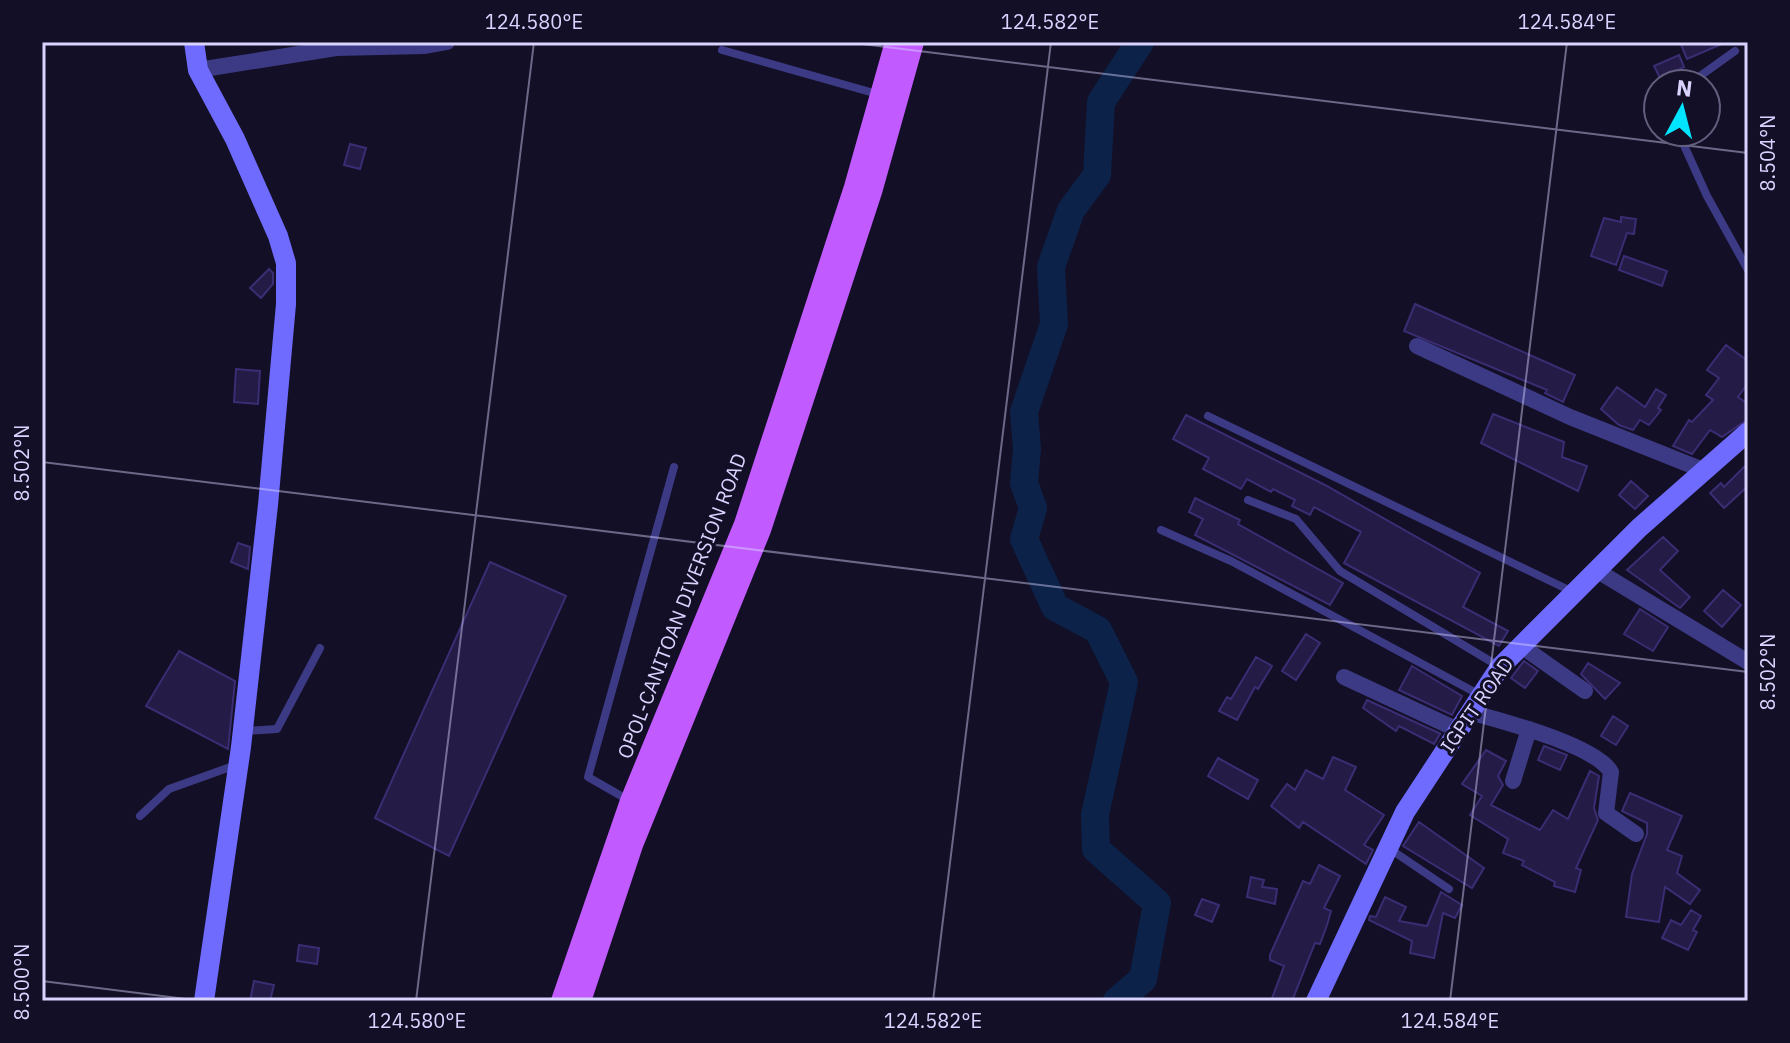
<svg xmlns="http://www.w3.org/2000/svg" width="1790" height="1043" viewBox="0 0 1790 1043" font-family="'IBM Plex Sans',sans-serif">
<rect width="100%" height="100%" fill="#130f26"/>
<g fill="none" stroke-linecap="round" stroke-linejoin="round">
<path stroke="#0c2248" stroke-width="28" d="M 1117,1001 L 1143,979 L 1157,903 L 1096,849 L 1095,815 L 1124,682 L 1098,630 L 1055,607 L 1024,539 L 1033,508 L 1024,483 L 1027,449 L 1024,412 L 1054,324 L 1051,267 L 1071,210 L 1097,175 L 1101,102 L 1140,42"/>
</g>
<path fill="#241b47" stroke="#3b2d73" stroke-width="2" d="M 1680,42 L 1724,42 L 1724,43 L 1687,59 Z
M 1679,55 L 1684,67 L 1660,78 L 1654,66 Z
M 350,144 L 366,148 L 360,169 L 344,165 Z
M 1621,217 L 1636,219 L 1634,234 L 1627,233 L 1616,265 L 1591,256 L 1604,218 L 1621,222 Z
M 1624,256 L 1667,271 L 1662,286 L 1619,270 Z
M 269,269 L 273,273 L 273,284 L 261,298 L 250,288 Z
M 1415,304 L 1575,375 L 1563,402 L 1545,393 L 1547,390 L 1404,331 Z
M 1726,345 L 1748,361 L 1748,383 L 1738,397 L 1748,404 L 1748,419 L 1722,437 L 1710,430 L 1692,454 L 1673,446 L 1689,420 L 1692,422 L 1713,400 L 1706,395 L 1719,378 L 1707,370 Z
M 236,369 L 260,371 L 258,404 L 234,402 Z
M 1617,387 L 1645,407 L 1656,389 L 1666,395 L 1658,408 L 1661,410 L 1649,425 L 1640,420 L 1633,430 L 1619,425 L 1601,409 Z
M 1493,414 L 1564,442 L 1562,457 L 1587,466 L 1578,491 L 1481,443 Z
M 1186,415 L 1325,485 L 1480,573 L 1463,607 L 1508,631 L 1499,646 L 1344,563 L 1361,532 L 1314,507 L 1310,515 L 1292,506 L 1295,500 L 1273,489 L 1271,492 L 1247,479 L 1241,489 L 1203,469 L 1209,458 L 1173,439 Z
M 1748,463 L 1748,486 L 1724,508 L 1710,493 L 1721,483 L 1724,487 Z
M 1631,481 L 1648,496 L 1635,509 L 1619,495 Z
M 1195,498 L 1240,520 L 1238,524 L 1343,583 L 1330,605 L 1195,535 L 1203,519 L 1189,512 Z
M 1663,537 L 1678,551 L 1660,570 L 1690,597 L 1680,608 L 1627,570 Z
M 238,543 L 250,547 L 248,569 L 231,562 Z
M 490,562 L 566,596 L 449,856 L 375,818 Z
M 1723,590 L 1741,605 L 1722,627 L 1704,611 Z
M 1640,609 L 1668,627 L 1653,651 L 1624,634 Z
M 1306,634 L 1320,643 L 1296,680 L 1282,671 Z
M 179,651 L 235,681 L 228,749 L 146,706 Z
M 1256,657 L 1272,666 L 1258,689 L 1255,687 L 1237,720 L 1219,711 L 1227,697 L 1231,699 Z
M 1524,661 L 1538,671 L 1525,688 L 1511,678 Z
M 1588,663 L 1620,683 L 1605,699 L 1581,674 Z
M 1412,666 L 1462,696 L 1452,715 L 1399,690 Z
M 1367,700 L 1441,734 L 1440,734 L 1434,744 L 1399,726 L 1396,731 L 1363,708 Z
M 1613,716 L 1628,726 L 1616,745 L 1601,736 Z
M 1544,746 L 1567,755 L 1560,770 L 1538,760 Z
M 1486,750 L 1506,761 L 1498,776 L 1503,785 L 1491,805 L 1540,830 L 1553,810 L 1568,819 L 1590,771 L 1599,776 L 1594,808 L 1598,820 L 1576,868 L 1581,870 L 1575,892 L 1554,886 L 1555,882 L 1522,865 L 1524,861 L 1503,853 L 1508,839 L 1470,815 L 1482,796 L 1462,784 Z
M 1333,757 L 1356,767 L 1345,790 L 1384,815 L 1364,845 L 1373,850 L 1366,864 L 1303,822 L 1299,828 L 1271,806 L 1287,784 L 1295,790 L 1306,770 L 1323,779 Z
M 1218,758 L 1258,780 L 1248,799 L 1208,776 Z
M 1630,793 L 1682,816 L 1667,850 L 1682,856 L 1677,873 L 1700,890 L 1690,904 L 1665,887 L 1659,922 L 1626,917 L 1632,874 L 1647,834 L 1647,823 L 1622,811 Z
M 1419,822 L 1484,868 L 1472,888 L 1403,846 Z
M 1319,865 L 1340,876 L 1324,908 L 1331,911 L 1327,925 L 1320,944 L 1315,943 L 1292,1001 L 1271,1001 L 1284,966 L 1270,960 L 1270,955 L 1303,881 L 1310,884 Z
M 1251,877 L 1264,880 L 1262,887 L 1277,889 L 1275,904 L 1247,897 Z
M 1441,892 L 1462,905 L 1455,918 L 1443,913 L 1434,958 L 1410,953 L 1412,941 L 1369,920 L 1370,916 L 1376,917 L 1385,897 L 1406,907 L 1399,921 L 1427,926 Z
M 1202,899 L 1219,905 L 1212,922 L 1195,915 Z
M 1691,910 L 1701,916 L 1693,930 L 1697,932 L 1688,950 L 1662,938 L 1671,920 L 1681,925 Z
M 299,945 L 319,948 L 317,964 L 297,961 Z
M 254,981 L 274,985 L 270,1001 L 250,1001 Z"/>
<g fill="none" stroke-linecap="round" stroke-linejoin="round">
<path stroke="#3d3a85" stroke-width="8" d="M 722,50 L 881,95
M 1689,84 L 1735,51
M 1678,132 L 1707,196 L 1748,270
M 1208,416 L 1573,592
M 1248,500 L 1296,519 L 1340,571 L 1500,667
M 1161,530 L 1231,561 L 1480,695
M 244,731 L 277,729 L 320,648
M 630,801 L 588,777 L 674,467
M 140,816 L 169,789 L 236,765
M 1390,849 L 1449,889"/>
<path stroke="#3d3a85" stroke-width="16" d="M 198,70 L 336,48 L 425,46 L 447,42
M 1417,346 L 1570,417 L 1703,470
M 1596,570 L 1748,662
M 1520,645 L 1585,691
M 1344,677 L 1458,730
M 1470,712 C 1502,721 1595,745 1611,772 L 1606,813 L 1636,834
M 1513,781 L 1529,729"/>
<path stroke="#6f6bff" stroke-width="20" d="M 194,42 L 198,70 L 235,139 L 278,236 L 286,263 L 286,304 L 268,505 L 241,747 L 204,1001
M 1316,1001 L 1405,812 L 1500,667 L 1639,528 L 1748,432"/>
<path stroke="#c25bff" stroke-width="20" d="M 561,1001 L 630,801 L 744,524 L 854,187 L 895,42
M 581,1001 L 633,845 L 761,530 L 872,192 L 914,42"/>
</g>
<path fill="none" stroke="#d9d4ff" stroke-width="2" stroke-opacity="0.45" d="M 846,42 L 1748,153M 42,462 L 1748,672M 42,981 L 202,1001M 416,1001 L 534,42M 933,1001 L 1051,42M 1450,1001 L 1567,42"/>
<g text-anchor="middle" stroke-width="6" stroke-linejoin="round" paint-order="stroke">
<g font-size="20" fill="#d9d4ff" stroke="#130f26">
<text transform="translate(682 606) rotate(-69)" y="7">OPOL-CANITOAN DIVERSION ROAD</text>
<text transform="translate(1477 705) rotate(-55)" y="7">IGPIT ROAD</text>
</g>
</g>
<rect width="1790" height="1043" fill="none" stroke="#130f26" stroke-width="88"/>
<g transform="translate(1682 108) rotate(7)"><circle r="38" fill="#130f26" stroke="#625e7d" stroke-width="2"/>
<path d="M0-6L14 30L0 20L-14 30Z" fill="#00e5ff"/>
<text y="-12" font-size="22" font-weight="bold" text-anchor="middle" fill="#d9d4ff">N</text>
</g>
<rect x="44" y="44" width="1702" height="955" fill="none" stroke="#d9d4ff" stroke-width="3"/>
<g font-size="20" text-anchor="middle" fill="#d9d4ff">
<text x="534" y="29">124.580°E</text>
<text x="1050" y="29">124.582°E</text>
<text x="1567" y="29">124.584°E</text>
<text transform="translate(1768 153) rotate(-90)" y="7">8.504°N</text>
<text transform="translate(22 463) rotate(-90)" y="7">8.502°N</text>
<text transform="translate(1768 672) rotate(-90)" y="7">8.502°N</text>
<text transform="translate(22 982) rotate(-90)" y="7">8.500°N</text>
<text x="417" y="1028">124.580°E</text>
<text x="933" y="1028">124.582°E</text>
<text x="1450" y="1028">124.584°E</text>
</g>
</svg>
